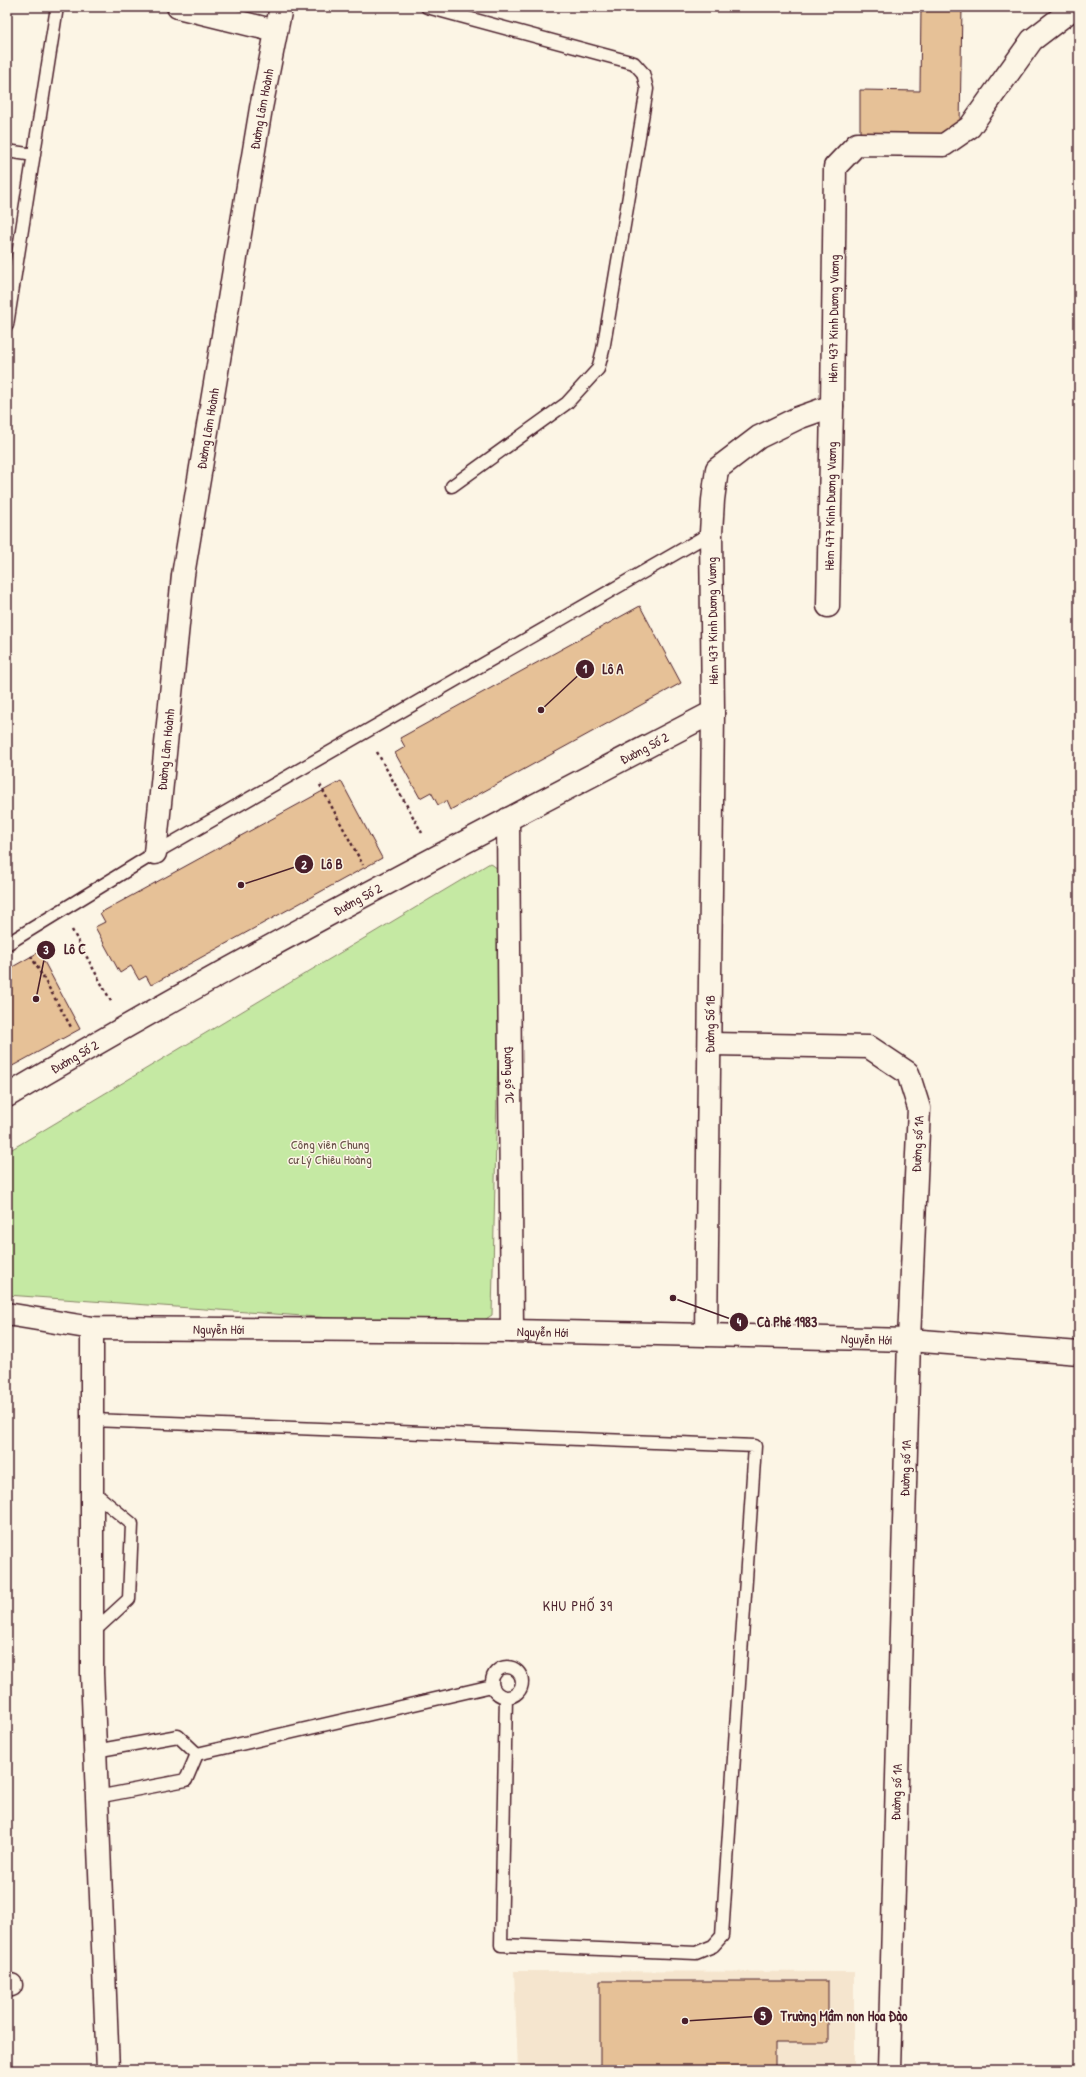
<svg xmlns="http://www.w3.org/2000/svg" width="1086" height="2077" viewBox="0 0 1086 2077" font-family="'Patrick Hand',sans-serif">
<rect width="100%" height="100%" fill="#fcf5e5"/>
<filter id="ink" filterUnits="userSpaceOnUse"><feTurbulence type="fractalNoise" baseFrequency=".025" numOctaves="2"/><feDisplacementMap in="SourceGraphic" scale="8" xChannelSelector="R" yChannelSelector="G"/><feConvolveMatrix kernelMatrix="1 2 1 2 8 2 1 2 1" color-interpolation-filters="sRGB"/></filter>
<g filter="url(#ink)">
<path fill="#f5e5ce" d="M 514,1971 L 854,1972 L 854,2070 L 518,2070 Z"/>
<path fill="#c5e9a3" stroke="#888467" d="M 490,863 L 502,872 L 492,1315 L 472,1328 L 7,1295 L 7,1152 Z"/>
<path fill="#e6c197" stroke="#4a1f2b" d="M 921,7 L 962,7 L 960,125 L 949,135 L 860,134 L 860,90 L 920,91 Z
M 640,606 L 681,683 L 450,810 L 446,801 L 438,805 L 431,792 L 420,798 L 395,753 L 405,747 L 400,738 Z
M 341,781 L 382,858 L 151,985 L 146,976 L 139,980 L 131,966 L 120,973 L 95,927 L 105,922 L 100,913 Z
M 39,952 L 80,1029 L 7,1069 L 7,970 Z
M 600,1981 L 828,1981 L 828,2043 L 775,2043 L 775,2070 L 600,2070 Z"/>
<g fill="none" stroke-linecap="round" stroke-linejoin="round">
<g stroke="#4a1f2b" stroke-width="15">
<path id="service" d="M 427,7 L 634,63 L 643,73 L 647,89 L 603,350 L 598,369 L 567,403 L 452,486
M 7,151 L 34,155
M 7,325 L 57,7
M 7,944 L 155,853 L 711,533
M 92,1420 L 755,1446 L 722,1936 L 713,1946 L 696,1953 L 501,1945 L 506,1697
M 92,1633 L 129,1599 L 132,1524 L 92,1491
M492 1682a15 15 0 1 1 30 0a15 15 0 1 1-30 0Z
M 95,1751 L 178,1736 L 197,1754 L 186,1780 L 97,1797
M 197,1754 L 492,1686"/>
</g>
<g stroke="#4a1f2b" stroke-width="25">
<g id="minor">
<path d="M 178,7 L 276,31"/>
<path id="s1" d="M 828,606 L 832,406"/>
<path id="s2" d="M 508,819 L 512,1331"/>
<path id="s3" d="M 155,853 L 183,575 L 261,108 L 281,7"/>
<path d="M 711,1044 L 869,1047 L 908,1073 L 919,1108 L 909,1340 L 889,2070"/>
<path id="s4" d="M 7,1096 C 237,959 476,836 713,712"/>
<path id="s5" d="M 7,1314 L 92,1328 L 512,1331 L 706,1335 L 909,1340 L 1079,1353"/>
<path d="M 92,1328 L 92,1673 L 108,2070"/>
<path id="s6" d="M 706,1335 L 713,712 L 711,533 L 713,500 L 717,469 L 759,437 L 798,418 L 832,406 L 835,167 L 857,144 L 944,145 L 970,127 L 1032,40 L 1075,7"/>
<path d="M 7,1986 L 11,1985"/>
</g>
</g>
<path stroke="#4a1f2b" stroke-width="2.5" stroke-dasharray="3 3" stroke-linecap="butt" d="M 377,752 L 422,833
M 320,785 L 363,865
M 72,930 L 112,1003
M 31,956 L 71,1027"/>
<use href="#service" stroke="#fcf5e5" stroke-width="12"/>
<use href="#minor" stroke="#fcf5e5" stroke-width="22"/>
</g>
</g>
<g text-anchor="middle" stroke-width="3" stroke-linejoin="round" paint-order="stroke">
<g font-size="13" fill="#4a1f2b" stroke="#fcf5e5">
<text dy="5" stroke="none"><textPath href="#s3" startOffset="752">Đường Lâm Hoành</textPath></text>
<text dy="5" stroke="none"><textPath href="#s6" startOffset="1086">Hẻm 437 Kinh Dương Vương</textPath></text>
<text dy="5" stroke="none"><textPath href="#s3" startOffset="428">Đường Lâm Hoành</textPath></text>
<text dy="5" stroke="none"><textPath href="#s1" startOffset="100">Hẻm 477 Kinh Dương Vương</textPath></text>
<text transform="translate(712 621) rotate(-91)" y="5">Hẻm 437 Kinh Dương Vương</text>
<text dy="5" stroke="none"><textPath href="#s4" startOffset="726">Đường Số 2</textPath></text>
<text dy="5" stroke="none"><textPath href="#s3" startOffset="104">Đường Lâm Hoành</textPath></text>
<text dy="5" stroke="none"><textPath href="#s4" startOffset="402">Đường Số 2</textPath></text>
<text dy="5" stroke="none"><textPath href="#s6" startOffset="311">Đường Số 1B</textPath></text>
<text dy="5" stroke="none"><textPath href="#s4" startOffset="78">Đường Số 2</textPath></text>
<text dy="5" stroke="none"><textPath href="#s2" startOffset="256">Đường số 1C</textPath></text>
<text transform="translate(917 1144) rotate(-87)" y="5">Đường số 1A</text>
<text dy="5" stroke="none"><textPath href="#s5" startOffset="213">Nguyễn Hới</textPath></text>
<text dy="5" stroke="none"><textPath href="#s5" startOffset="537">Nguyễn Hới</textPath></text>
<text dy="5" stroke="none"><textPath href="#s5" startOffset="861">Nguyễn Hới</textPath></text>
<text transform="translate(905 1468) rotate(-88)" y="5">Đường số 1A</text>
<text transform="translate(896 1792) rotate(-88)" y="5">Đường số 1A</text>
</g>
<g font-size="13" fill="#695249" stroke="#fcf5e5">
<text x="330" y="1149">Công viên Chung<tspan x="330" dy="15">cư Lý Chiêu Hoàng</tspan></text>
</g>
<g font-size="14" letter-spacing="1" fill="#4a1f2b" stroke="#fcf5e5">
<text x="578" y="1611">KHU PHỐ 39</text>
</g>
</g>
<path fill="none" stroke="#4a1f2b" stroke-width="1.5" d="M541 710L585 669M241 885L304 864M36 999L46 950M673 1298L739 1322M685 2021L763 2016"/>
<g fill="#4a1f2b" stroke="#fcf5e5" stroke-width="1.5">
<circle cx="541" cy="710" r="4"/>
<circle cx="241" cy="885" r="4"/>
<circle cx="36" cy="999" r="4"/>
<circle cx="673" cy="1298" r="4"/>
<circle cx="685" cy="2021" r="4"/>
<circle cx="585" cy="669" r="10"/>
<circle cx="304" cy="864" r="10"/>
<circle cx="46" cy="950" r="10"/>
<circle cx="739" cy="1322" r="10"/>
<circle cx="763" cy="2016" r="10"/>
</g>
<g font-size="12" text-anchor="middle" font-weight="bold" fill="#fff">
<text x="585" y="673">1</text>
<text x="304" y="869">2</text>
<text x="46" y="954">3</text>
<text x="739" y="1326">4</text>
<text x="763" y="2020">5</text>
</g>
<g font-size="14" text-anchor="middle" font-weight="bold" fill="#4a1f2b" stroke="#fcf5e5" stroke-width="3" stroke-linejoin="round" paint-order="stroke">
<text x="613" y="674">Lô A</text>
<text x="332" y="869">Lô B</text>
<text x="75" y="954">Lô C</text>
<text x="787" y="1327">Cà Phê 1983</text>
<text x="844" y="2021">Trường Mầm non Hoa Đào</text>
</g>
<rect width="1086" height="2077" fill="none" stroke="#fcf5e5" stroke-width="24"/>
<rect x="12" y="12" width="1062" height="2053" fill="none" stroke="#4a1f2b" stroke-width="1.5" filter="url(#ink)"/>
</svg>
